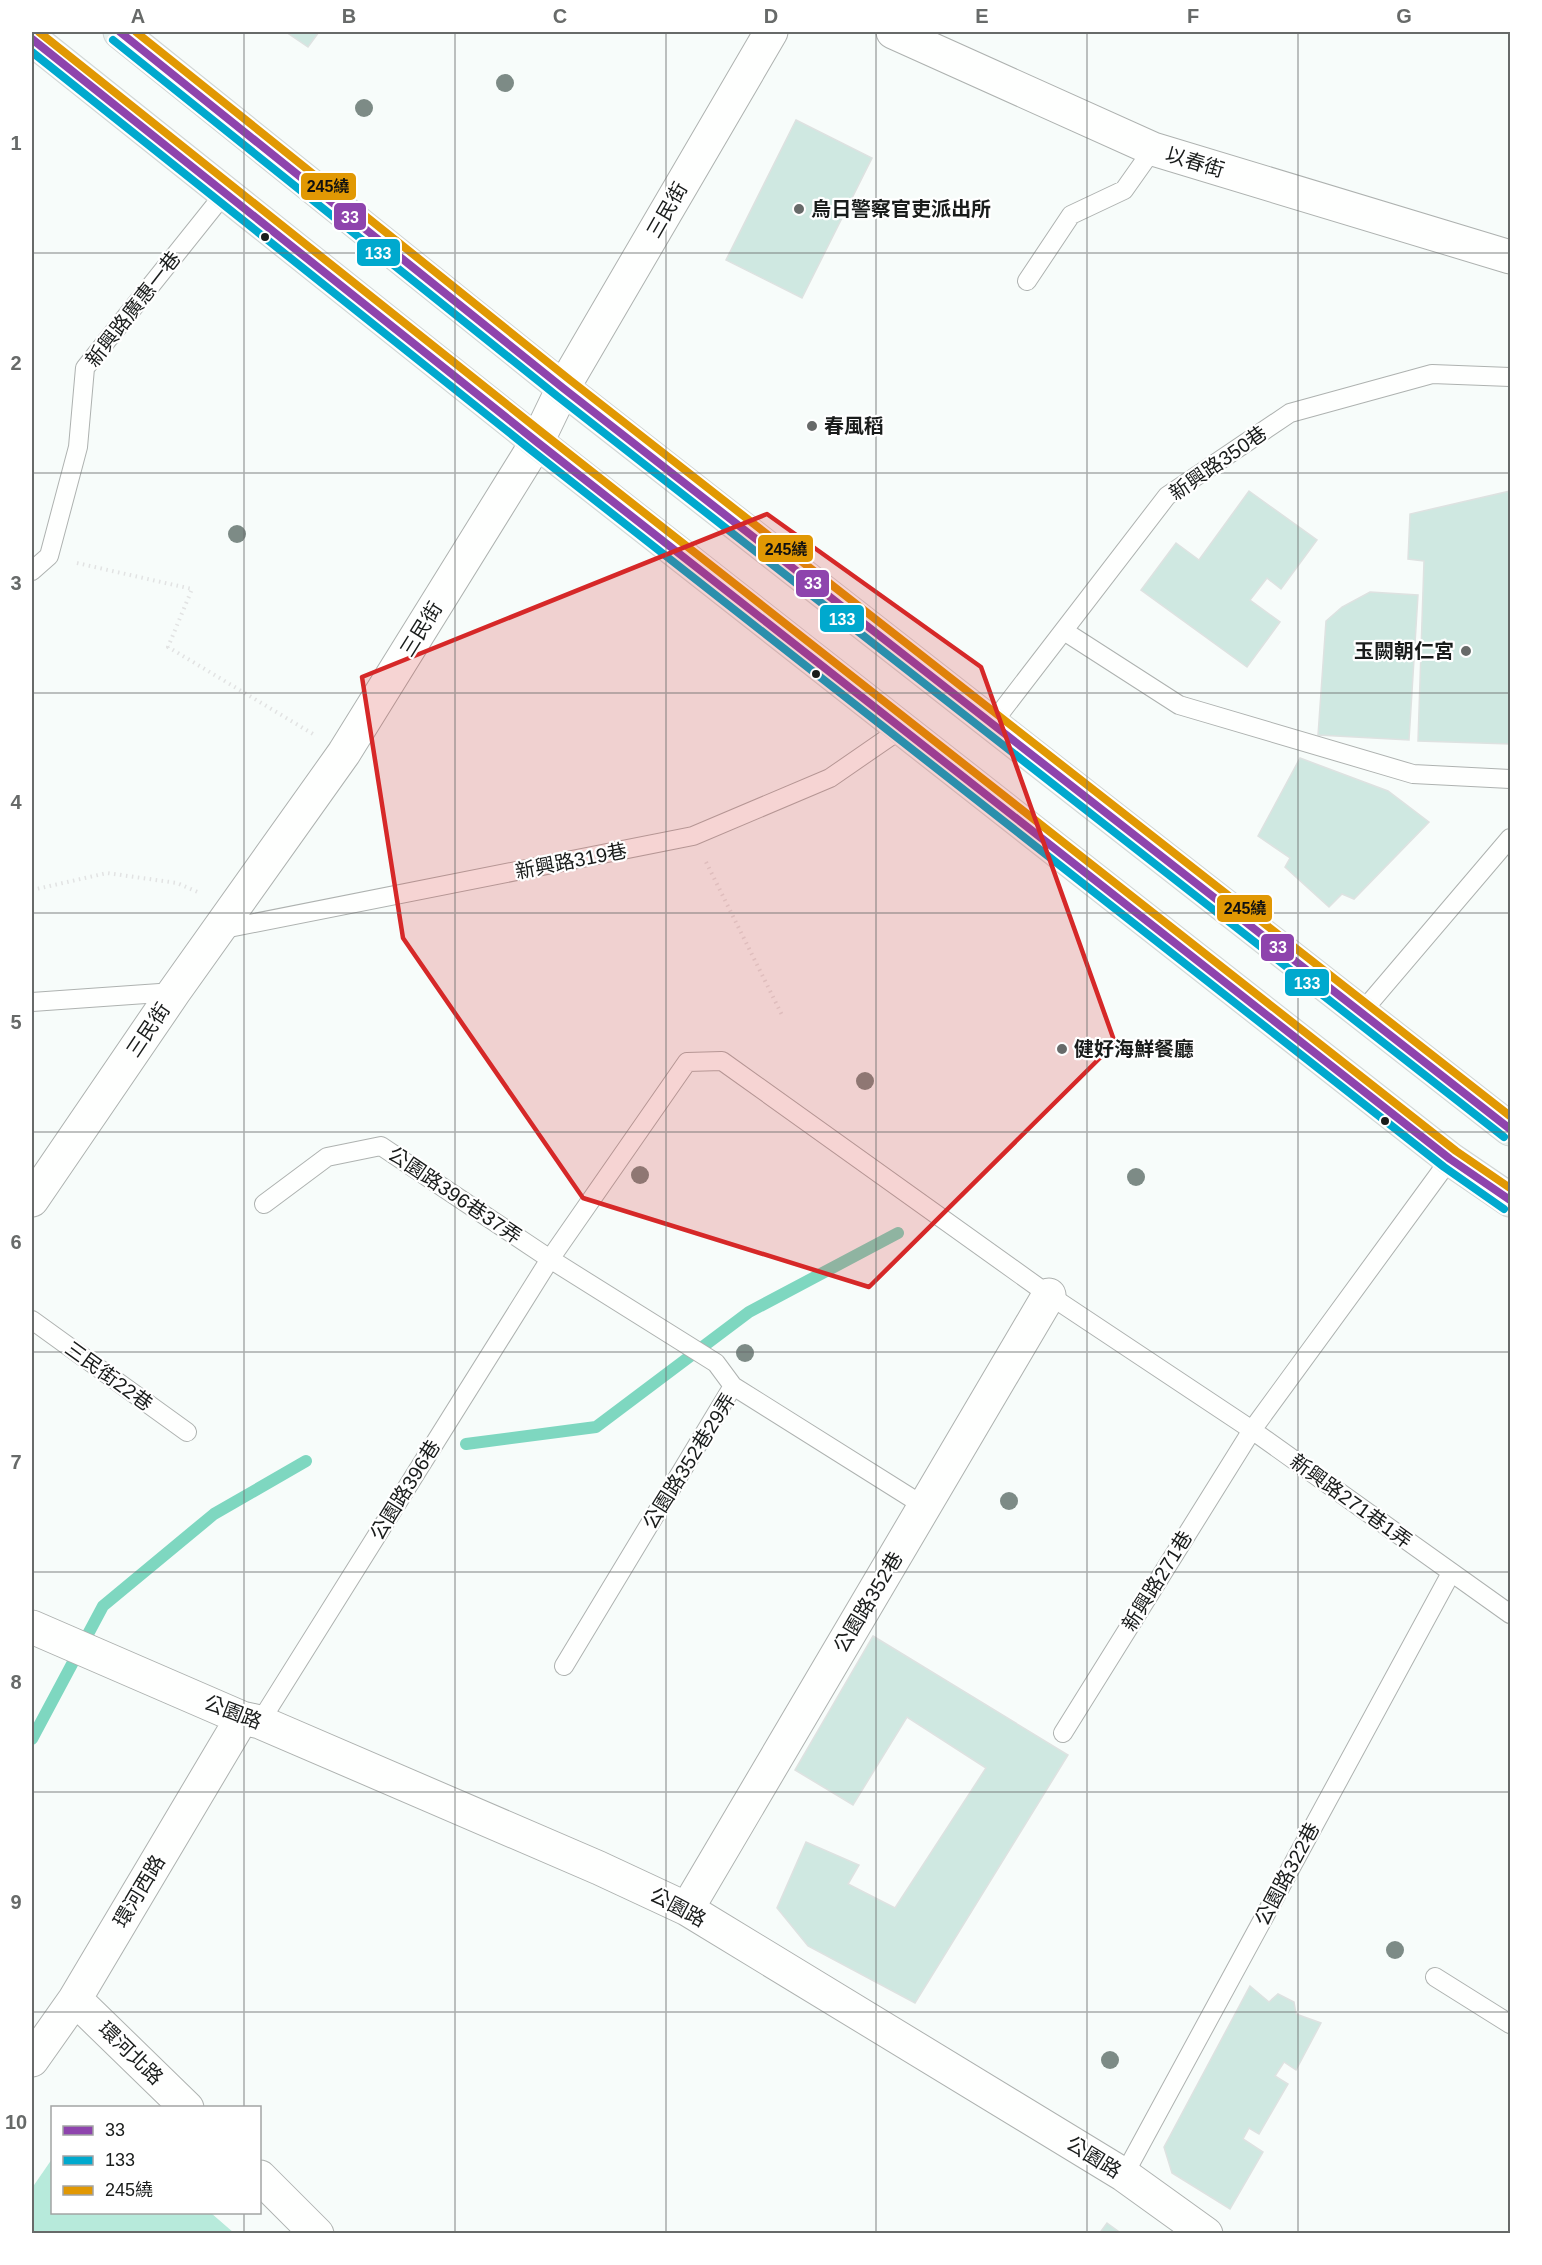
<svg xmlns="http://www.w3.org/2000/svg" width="1542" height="2265" viewBox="0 0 1542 2265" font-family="Arial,'Noto Sans TC',sans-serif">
<rect width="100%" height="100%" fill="#f7fcfa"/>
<path fill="#b7eadb" d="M 52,2159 L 52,2212 L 211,2213 L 234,2233 L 32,2233 L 32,2188 Z"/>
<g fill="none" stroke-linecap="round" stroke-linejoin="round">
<path stroke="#7ed7c0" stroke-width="12" d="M 466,1444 L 596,1427 L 749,1312 L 898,1233
M 32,1739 L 103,1606 L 214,1514 L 306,1461"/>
</g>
<path fill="#cfe8e1" stroke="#dee2e1" stroke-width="1.5" d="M 286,32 L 319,32 L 308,47 Z
M 796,120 L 872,158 L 802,298 L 726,260 Z
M 1249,491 L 1317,540 L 1281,589 L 1267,578 L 1250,600 L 1280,622 L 1247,667 L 1141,590 L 1176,543 L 1199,560 Z
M 1510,491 L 1510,744 L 1418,741 L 1424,561 L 1408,559 L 1410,514 Z
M 1370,592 L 1418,595 L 1409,740 L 1318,735 L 1326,621 L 1342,607 Z
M 1300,758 L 1388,791 L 1429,822 L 1354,899 L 1342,894 L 1329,907 L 1285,867 L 1290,858 L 1258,836 Z
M 873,1636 L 1068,1755 L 915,2003 L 808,1946 L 777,1908 L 806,1842 L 859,1865 L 848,1884 L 895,1908 L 986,1768 L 907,1717 L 853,1805 L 795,1770 Z
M 1250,1986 L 1269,2002 L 1278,1994 L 1294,2002 L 1296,2014 L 1321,2023 L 1296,2070 L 1284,2062 L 1275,2076 L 1288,2084 L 1259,2134 L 1249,2128 L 1243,2139 L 1263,2152 L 1230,2209 L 1172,2173 L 1164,2147 Z
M 1107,2223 L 1122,2234 L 1099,2234 Z"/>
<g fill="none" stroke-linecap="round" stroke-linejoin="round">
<g stroke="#aeb2b0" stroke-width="20">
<path id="service" d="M 1027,281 L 1071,215 L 1124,190 L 1153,149
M 32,571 L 49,556 L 78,447 L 85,368 L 224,194
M 1064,631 L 1179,705 L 1413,774 L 1510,779
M 991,725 L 1167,496 L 1290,413 L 1432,374 L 1510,377
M 219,930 L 693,836 L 830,778 L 901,729
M 32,1002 L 174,992
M 1361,1013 L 1510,838
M 264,1204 L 327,1157 L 381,1146 L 550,1259 L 716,1363 L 733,1386
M 32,1320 L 187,1432
M 564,1666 L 733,1386 L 924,1506
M 260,1722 L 550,1259 L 687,1062 L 722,1061 L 1049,1295 L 1252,1430 L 1510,1614
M 1063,1733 L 1252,1430 L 1450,1159
M 1435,1977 L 1510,2024
M 1124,2175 L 1451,1573"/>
</g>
<g stroke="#aeb2b0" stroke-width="35">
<path id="minor" d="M 893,32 L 1153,149 L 1510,257
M 32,1200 L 174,992 L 344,753 L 537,442 L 563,388 L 771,32
M 32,1627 L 242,1718 L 260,1722 L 599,1868 L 687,1909 L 1124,2175 L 1206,2234
M 687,1909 L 1049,1295
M 75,1999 L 187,2108
M 32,2060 L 75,1999 L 242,1718
M 260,2177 L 317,2234"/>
</g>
<g stroke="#d2d5d4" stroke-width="35">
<path id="primary" d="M 120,32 L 563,388 L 1510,1129
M 32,39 L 537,442 L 1450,1159 L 1510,1200"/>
</g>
<path stroke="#e2e3e3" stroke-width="4" stroke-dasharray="1.5 4.5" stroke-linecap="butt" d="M 77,563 L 192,589 L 168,647 L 313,734
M 706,862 L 783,1017
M 32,890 L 107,873 L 177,883 L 200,893"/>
<use href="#service" stroke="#fefffe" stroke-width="18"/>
<use href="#minor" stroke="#fefffe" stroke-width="33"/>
<use href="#primary" stroke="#e6f2ef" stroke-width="33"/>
<g stroke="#fff" stroke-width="12">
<path id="bus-1" d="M 120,32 L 563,388 L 1510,1129
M 32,39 L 537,442 L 1450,1159 L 1510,1200"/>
</g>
<g stroke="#fff" stroke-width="12">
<path id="bus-2" d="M 113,40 L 557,396 L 1504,1137
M 32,52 L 531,450 L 1444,1167 L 1504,1209"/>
</g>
<g stroke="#fff" stroke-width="12">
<path id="bus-3" d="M 39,32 L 544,434 L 1456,1151 L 1510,1188
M 136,32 L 570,380 L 1510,1116"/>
</g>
<use href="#bus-1" stroke="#8e44ad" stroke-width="8"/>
<use href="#bus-2" stroke="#00a9ce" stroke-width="8"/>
<use href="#bus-3" stroke="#e19803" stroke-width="8"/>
</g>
<g fill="#7d8b86">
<circle cx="505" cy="83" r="9"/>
<circle cx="364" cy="108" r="9"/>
<circle cx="237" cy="534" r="9"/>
<circle cx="865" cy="1081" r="9"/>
<circle cx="640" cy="1175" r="9"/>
<circle cx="1136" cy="1177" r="9"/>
<circle cx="745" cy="1353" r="9"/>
<circle cx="1009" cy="1501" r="9"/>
<circle cx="1395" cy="1950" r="9"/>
<circle cx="1110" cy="2060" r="9"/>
</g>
<path fill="#d62828" fill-opacity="0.2" stroke="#d62828" stroke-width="4.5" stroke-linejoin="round" d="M 767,514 L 981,667 L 1115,1043 L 869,1287 L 583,1198 L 403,938 L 362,677 Z"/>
<path fill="none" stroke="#676a69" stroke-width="1.5" stroke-opacity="0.55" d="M 244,32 L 244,2108M 455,32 L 455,2234M 666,32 L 666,2234M 876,32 L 876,2234M 1087,32 L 1087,2234M 1298,32 L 1298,2234M 32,253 L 1510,253M 32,473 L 1510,473M 32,693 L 1510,693M 32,913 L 1510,913M 32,1132 L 1510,1132M 32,1352 L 1510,1352M 32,1572 L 1510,1572M 32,1792 L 1510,1792M 32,2012 L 1510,2012M 244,2212 L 244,2234"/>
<g fill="#676a69" stroke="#fff" stroke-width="2">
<circle cx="799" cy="209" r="6"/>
<circle cx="812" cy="426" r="6"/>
<circle cx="1466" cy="651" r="6"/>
<circle cx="1062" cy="1049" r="6"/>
</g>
<g fill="#191c1b" stroke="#fff" stroke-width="2">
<circle cx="265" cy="237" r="5"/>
<circle cx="816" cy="674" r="5"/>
<circle cx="1385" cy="1121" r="5"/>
</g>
<g text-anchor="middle" stroke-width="4.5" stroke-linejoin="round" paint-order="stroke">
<g font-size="20" fill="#191c1b" stroke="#fff">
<text transform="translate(1195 162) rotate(17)" y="7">以春街</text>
<text transform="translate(667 210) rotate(-60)" y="7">三民街</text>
<text transform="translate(133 309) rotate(-52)" y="7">新興路廣惠一巷</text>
<text transform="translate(1218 463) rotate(-35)" y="7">新興路350巷</text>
<text transform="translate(421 629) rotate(-58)" y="7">三民街</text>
<text transform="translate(571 861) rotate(-11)" y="7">新興路319巷</text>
<text transform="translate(148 1030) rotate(-56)" y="7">三民街</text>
<text transform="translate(455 1195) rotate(34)" y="7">公園路396巷37弄</text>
<text transform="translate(109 1376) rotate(36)" y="7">三民街22巷</text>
<text transform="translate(689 1461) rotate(-58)" y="7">公園路352巷29弄</text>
<text transform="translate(405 1490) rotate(-58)" y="7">公園路396巷</text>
<text transform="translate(1351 1501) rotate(36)" y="7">新興路271巷1弄</text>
<text transform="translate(1157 1581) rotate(-58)" y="7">新興路271巷</text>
<text transform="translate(868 1602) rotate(-59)" y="7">公園路352巷</text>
<text transform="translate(233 1712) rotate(21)" y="7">公園路</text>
<text transform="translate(1287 1874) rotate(-62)" y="7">公園路322巷</text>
<text transform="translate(139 1891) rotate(-59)" y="7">環河西路</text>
<text transform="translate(678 1907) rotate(28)" y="7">公園路</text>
<text transform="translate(131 2053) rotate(44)" y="7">環河北路</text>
<text transform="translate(1094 2157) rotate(32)" y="7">公園路</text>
</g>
<g font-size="20" font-weight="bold" fill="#191c1b" stroke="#fff" text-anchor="start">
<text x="811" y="216">烏日警察官吏派出所</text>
<text x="824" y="433">春風稻</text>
<text x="1454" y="658" text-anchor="end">玉闕朝仁宮</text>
<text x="1074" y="1056">健好海鮮餐廳</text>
</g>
</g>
<g stroke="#fff" stroke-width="2">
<rect x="300" y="172" width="57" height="29" rx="6" fill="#e19803"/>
<rect x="333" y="202" width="34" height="29" rx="6" fill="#8e44ad"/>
<rect x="356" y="238" width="45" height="29" rx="6" fill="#00a9ce"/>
<rect x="757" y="534" width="57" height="29" rx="6" fill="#e19803"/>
<rect x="795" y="569" width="35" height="29" rx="6" fill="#8e44ad"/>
<rect x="819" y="604" width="46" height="29" rx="6" fill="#00a9ce"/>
<rect x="1216" y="894" width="57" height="29" rx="6" fill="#e19803"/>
<rect x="1260" y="933" width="35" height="29" rx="6" fill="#8e44ad"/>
<rect x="1284" y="968" width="46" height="29" rx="6" fill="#00a9ce"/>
</g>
<g font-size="16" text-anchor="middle" font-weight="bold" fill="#fff">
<text x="350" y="223">33</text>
<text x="378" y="259">133</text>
<text x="813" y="589">33</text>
<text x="842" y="625">133</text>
<text x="1278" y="953">33</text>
<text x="1307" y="989">133</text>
</g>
<g font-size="16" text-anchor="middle" font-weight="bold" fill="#111">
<text x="328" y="192">245繞</text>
<text x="786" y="555">245繞</text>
<text x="1245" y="914">245繞</text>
</g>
<rect width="1542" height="2265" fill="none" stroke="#ffffff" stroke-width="66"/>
<rect x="51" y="2106" width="210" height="108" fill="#ffffff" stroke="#a3a4a4" stroke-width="1.5"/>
<rect x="63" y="2126" width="30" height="9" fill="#8e44ad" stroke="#a3a4a4" stroke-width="1.5"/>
<text x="105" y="2136" font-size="18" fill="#191c1b">33</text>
<rect x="63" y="2156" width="30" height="9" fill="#00a9ce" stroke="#a3a4a4" stroke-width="1.5"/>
<text x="105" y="2166" font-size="18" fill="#191c1b">133</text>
<rect x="63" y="2186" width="30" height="9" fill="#e19803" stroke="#a3a4a4" stroke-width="1.5"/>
<text x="105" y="2196" font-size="18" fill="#191c1b">245繞</text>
<rect x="33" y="33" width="1476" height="2199" fill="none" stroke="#676a69" stroke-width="2"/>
<g font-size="20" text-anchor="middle" font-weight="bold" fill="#676a69">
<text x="138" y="23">A</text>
<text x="349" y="23">B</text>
<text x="560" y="23">C</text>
<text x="771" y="23">D</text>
<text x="982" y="23">E</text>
<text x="1193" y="23">F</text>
<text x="1404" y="23">G</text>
<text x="16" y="150">1</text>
<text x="16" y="370">2</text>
<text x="16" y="590">3</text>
<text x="16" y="809">4</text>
<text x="16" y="1029">5</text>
<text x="16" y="1249">6</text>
<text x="16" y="1469">7</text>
<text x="16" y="1689">8</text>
<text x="16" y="1909">9</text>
<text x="16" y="2129">10</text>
</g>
</svg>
